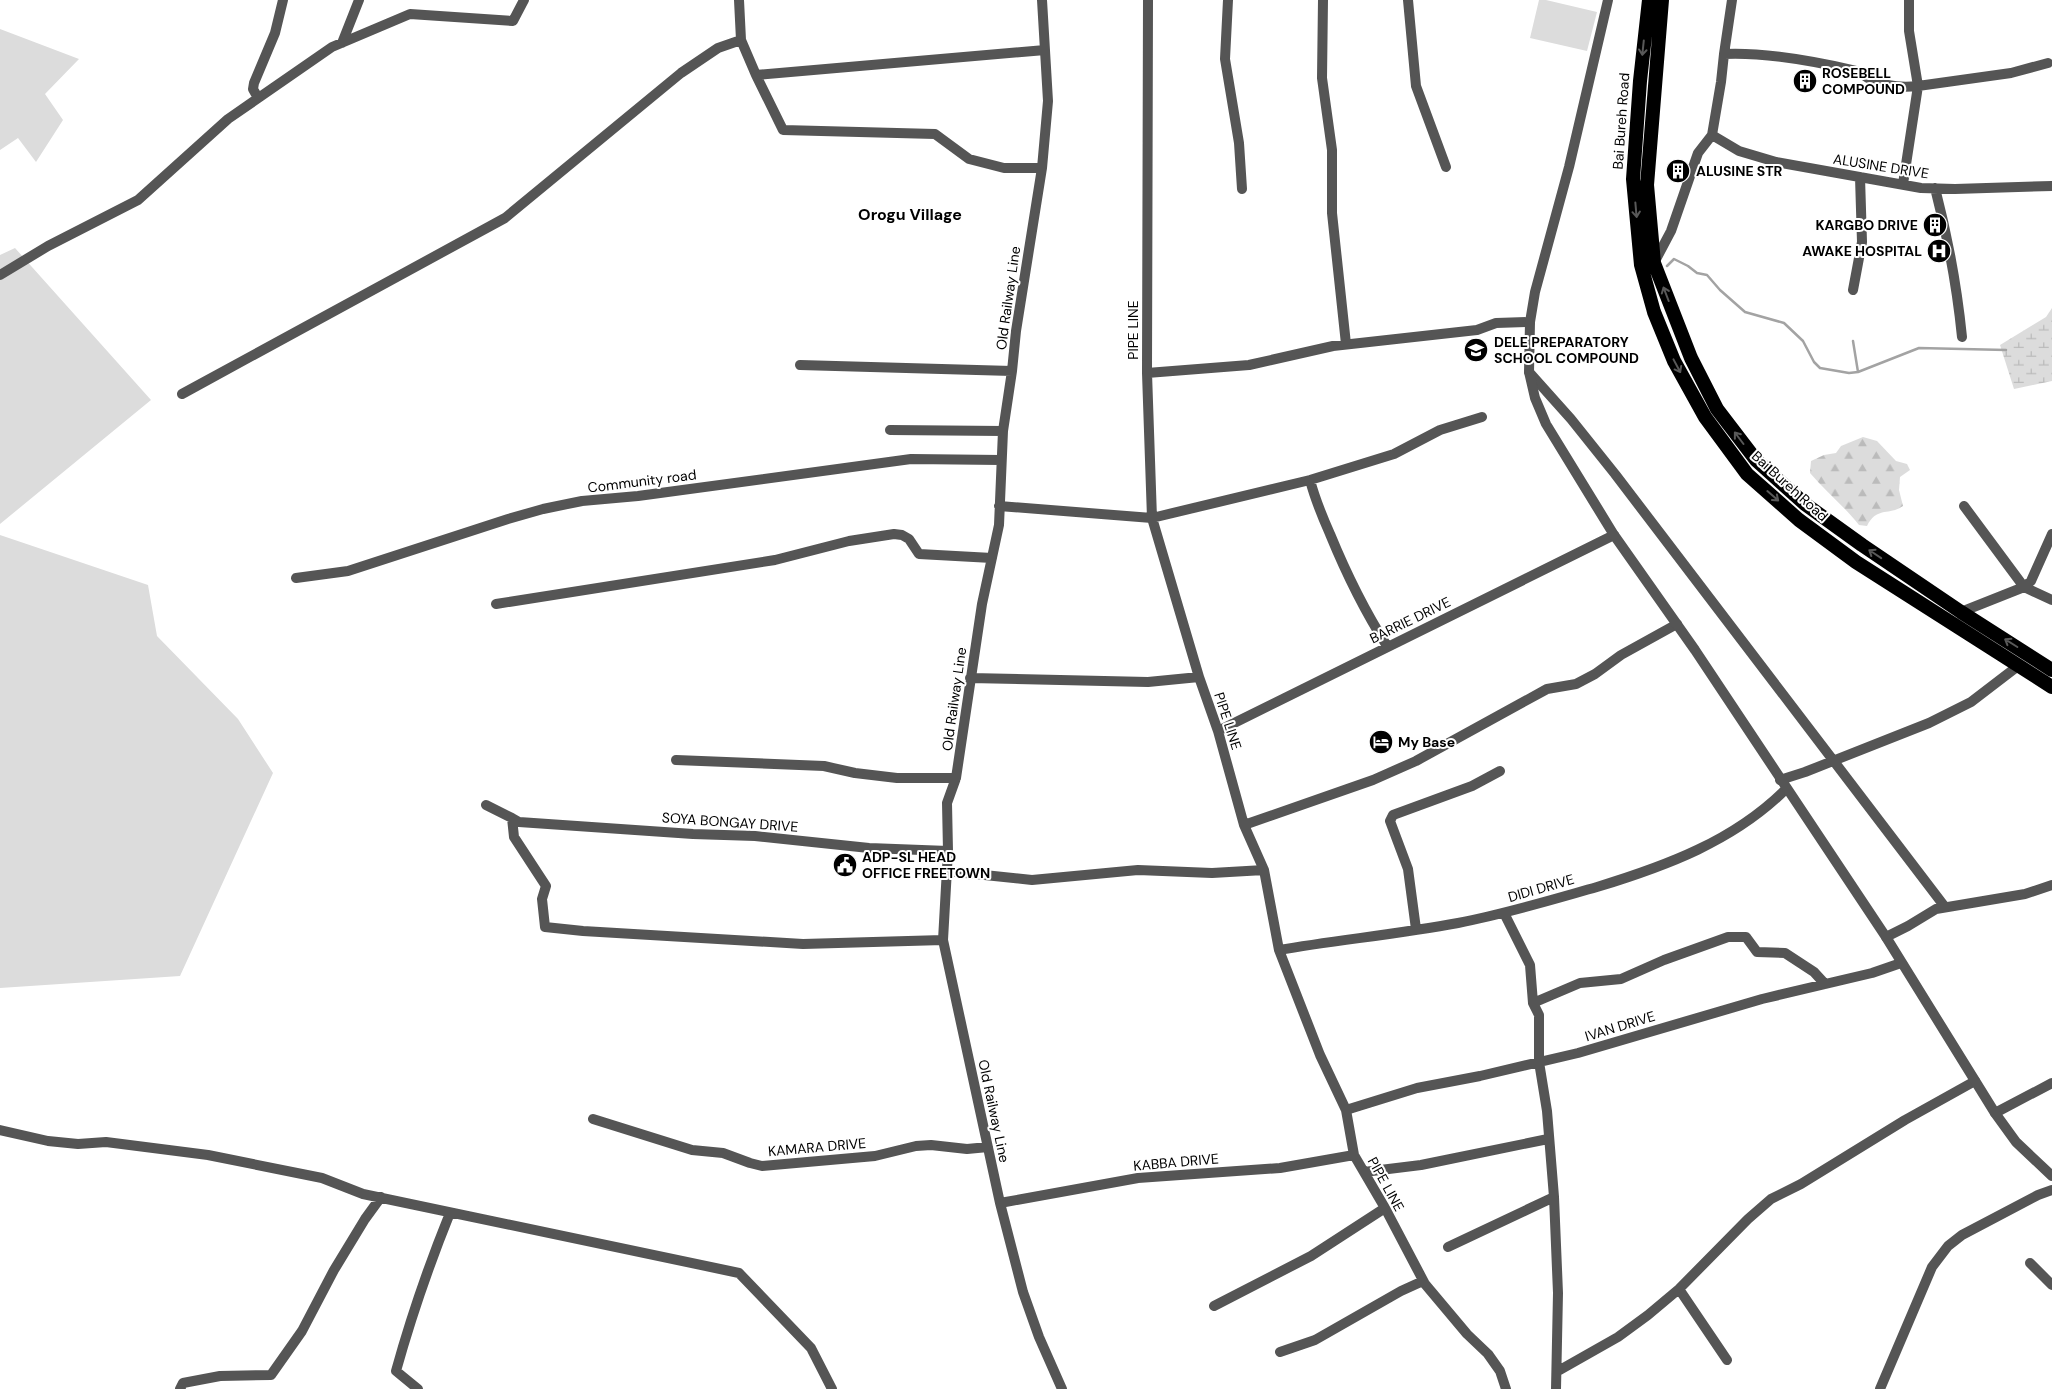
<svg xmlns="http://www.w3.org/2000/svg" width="2052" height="1389" viewBox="0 0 2052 1389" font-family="'DM Sans',sans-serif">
<defs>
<pattern id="forest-firs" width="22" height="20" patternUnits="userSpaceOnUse" patternTransform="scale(1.25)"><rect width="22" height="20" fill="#dcdcdc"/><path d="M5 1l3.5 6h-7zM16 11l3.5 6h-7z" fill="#bbb"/></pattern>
<pattern id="wetland-marsh" width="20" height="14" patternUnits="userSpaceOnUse" patternTransform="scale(1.25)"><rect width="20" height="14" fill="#dcdcdc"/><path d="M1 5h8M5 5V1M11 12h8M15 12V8" fill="none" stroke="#bbb"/></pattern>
</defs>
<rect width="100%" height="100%" fill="#fff"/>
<path fill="#dcdcdc" d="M 1539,0 L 1546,0 L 1597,12 L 1587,51 L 1530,38 Z
M 0,29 L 79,59 L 45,94 L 63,120 L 36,162 L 18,138 L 0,150 Z
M 15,248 L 151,400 L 0,524 L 0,255 Z
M 0,535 L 148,585 L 157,636 L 238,719 L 273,773 L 180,976 L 0,988 Z"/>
<path fill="url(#forest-firs)" d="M 1863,437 L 1877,441 L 1896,461 L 1907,464 L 1910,470 L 1900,477 L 1899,490 L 1903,506 C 1889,516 1877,506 1867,526 L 1859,525 C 1844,506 1826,492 1810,473 L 1811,461 L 1824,455 L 1836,453 L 1841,446 Z"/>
<path fill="url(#wetland-marsh)" d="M 2052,308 L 2052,381 L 2014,389 L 2000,345 L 2046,317 Z"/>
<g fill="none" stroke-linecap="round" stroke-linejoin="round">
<path stroke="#a3a3a3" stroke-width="2.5" d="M 1667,266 L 1674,259 L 1688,266 L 1697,273 L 1707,275 L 1720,290 L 1745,312 L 1784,323 L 1803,341 L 1814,362 L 1820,368 L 1849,373 L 1858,372 L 1919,348 L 2006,350
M 1853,341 L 1858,372"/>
<path stroke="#555" stroke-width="10" d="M 739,0 L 741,40 L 756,75 L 1045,50
M 1042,0 L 1048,101 L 1042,168 L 1016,331 L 1012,371 L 1003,431 L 999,525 L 982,604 L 956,778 L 947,803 L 948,851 L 943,940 L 1000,1203 L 1023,1292 L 1039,1337 L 1062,1389
M 1148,0 L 1147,373 L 1152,518 L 1199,677 L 1218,731 L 1244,825 L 1264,870 L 1279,950 L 1320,1055 L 1346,1110 L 1354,1155 L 1385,1208 L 1425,1284 L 1467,1334 L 1488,1354 L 1500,1371 L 1506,1389
M 1228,0 L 1225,59 L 1239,143 L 1242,189
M 1323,0 L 1322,78 L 1332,150 L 1332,213 L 1346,344
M 1408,0 L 1416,86 L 1446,167
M 1909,0 L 1909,31 L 1918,86 L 2011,73 L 2048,63
M 342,43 L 359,0
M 1724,54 L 1732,0
M 756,75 L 783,130 L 935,134 L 969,159 L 1004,168 L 1042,168
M 258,98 L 253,89 L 254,83 L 275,33 L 283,0
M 1712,135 L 1739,151 L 1776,162 L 1921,188 L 1955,189 L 2052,186
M 1935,188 C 1948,238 1957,287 1962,337
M 1654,263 L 1671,231 L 1698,153 L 1712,135 L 1721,82 L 1724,54 C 1764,52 1818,62 1857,71 C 1862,73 1865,77 1870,79 C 1885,86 1902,88 1918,86 L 1903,184
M 0,275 L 48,246 L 138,200 L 228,119 L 332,47 L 410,14 L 513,21 L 524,0
M 1853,290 L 1862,242 L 1860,177
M 800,365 L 1012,371
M 1529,372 L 1571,419 L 1615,474 L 1945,907
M 1147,373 L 1249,365 L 1333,346 L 1477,330 L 1496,323 L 1530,322
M 182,394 L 505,218 L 681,73 L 718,48 L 741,40
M 890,430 L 1003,431
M 1310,480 C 1315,499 1322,516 1330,534 C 1346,573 1364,610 1387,646
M 999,506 L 1152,518 L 1310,480 L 1394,454 L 1440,430 L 1482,417
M 1964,506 L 2024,587 L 2052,600
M 296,578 L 348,571 L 508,519 L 543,509 L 582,501 L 638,496 L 911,459 L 1001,460
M 496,604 L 775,560 L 849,541 L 894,534 L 902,535 L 909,539 L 919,554 L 992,558
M 1961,612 L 2024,587 L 2031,581 L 2052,534
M 970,678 L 1148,682 L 1199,677
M 1218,731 L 1614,535
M 676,760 L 824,766 L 855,773 L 897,778 L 956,778
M 1780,780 L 1805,772 L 1929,723 L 1971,702 L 2018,666
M 486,805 L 512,818 L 514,837 L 546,886 L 542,899 L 545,927 L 583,931 L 803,944 L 943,940
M 512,818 L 519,822 L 693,834 L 755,836 L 869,848 L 948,851
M 1244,825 L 1373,780 L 1416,761 L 1547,689 L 1576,684 L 1595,674 L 1621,655 L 1677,624
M 946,871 L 1032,880 L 1138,870 L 1212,873 L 1264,870
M 1504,913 L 1530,965 L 1533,1003 L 1539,1015 L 1539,1062 L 1547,1111 L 1554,1197 L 1558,1293 L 1556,1389
M 1416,929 L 1408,869 L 1390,821 L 1393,815 L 1472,786 L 1500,771
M 1886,937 L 1908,926 L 1936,909 L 2025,894 L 2052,885
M 1279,950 C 1338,940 1399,934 1458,923 C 1505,914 1551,900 1597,887 C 1666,866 1734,841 1786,789
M 1533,1003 L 1580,983 L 1621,979 L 1664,960 L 1728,937 L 1746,937 L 1757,952 L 1785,953 L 1814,972 L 1825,984
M 1346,1110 L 1417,1088 L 1480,1076 L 1578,1053 L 1762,999 L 1872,973 L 1901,963
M 1995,1113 L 2052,1083
M 593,1119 L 692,1150 L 723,1153 L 750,1163 L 762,1166 L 875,1156 L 916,1146 L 931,1145 L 967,1149 L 988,1147
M 0,1130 L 48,1141 L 78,1144 L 106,1142 L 208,1155 L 322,1178 L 363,1194 L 739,1273 L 811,1348 L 832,1389
M 1364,1172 L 1421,1165 L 1548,1139
M 1000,1203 L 1138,1178 L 1280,1168 L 1354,1155
M 1448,1247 L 1554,1197
M 2030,1263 L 2052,1285
M 1679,1289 L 1727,1360
M 1214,1306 L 1311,1256 L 1385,1208
M 1280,1352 L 1315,1340 L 1401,1291 L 1423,1281
M 1558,1371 L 1618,1337 L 1648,1315 L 1679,1289 L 1748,1219 L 1771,1199 L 1801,1184 L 1905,1120 L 1975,1081
M 180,1389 L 183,1383 L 220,1376 L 271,1375 L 302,1331 L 334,1270 L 365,1219 L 381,1197
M 418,1389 L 396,1371 C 411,1317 429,1265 450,1213
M 1880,1389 L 1932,1267 L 1948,1246 L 1962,1235 L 2038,1195 L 2052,1190"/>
<path stroke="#555" stroke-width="10" d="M 1608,0 L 1569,167 L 1535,292 L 1530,322 L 1529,372 L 1535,398 L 1546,424 L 1614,535 L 1695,650 L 1886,937 L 1995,1113 L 2016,1142 L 2052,1176"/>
<path stroke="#000" stroke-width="14" d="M 1649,0 L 1640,81 L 1633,179 L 1641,265 L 1654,312 L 1674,361 L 1705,417 L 1747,474 L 1799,520 L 1856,562 L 2052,687
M 1662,0 L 1647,185 L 1654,263 L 1691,358 L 1717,409 L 1756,460 L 1805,504 L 1862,545 L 1961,612 L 2052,670"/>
</g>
<defs><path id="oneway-shaft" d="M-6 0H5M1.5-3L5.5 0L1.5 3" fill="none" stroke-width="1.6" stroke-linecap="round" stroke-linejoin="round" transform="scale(1.25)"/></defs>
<g stroke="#595959">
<use href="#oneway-shaft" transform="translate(1643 48) rotate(96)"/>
<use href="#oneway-shaft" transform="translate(1636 210) rotate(85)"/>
<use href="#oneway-shaft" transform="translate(1666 294) rotate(-111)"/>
<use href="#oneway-shaft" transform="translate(1677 366) rotate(62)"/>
<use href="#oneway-shaft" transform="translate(1739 438) rotate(-127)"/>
<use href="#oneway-shaft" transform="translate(1773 496) rotate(41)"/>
<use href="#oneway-shaft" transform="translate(1875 554) rotate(-146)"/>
<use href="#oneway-shaft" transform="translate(2011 643) rotate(-148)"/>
</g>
<defs>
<g id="building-disc" transform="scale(1.25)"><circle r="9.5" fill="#000" stroke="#fff"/><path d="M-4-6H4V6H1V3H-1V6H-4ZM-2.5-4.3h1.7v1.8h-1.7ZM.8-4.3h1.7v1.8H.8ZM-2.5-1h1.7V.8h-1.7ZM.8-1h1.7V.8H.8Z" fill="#fff"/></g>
<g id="hospital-disc" transform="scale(1.25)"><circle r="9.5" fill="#000" stroke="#fff"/><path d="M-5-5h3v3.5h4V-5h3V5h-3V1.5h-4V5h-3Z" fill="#fff"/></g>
<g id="school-disc" transform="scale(1.25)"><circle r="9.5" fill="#000" stroke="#fff"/><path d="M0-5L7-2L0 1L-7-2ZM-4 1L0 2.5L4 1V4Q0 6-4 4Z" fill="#fff"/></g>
<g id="hotel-disc" transform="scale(1.25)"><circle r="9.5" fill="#000" stroke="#fff"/><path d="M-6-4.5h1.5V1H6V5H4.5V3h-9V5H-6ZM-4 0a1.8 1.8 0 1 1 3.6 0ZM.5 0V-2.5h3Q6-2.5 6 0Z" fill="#fff"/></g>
<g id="civic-disc" transform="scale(1.25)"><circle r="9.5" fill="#000" stroke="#fff"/><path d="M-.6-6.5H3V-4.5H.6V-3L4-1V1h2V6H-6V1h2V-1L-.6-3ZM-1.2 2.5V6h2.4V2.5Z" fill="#fff"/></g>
</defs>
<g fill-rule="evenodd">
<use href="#building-disc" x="1805" y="81"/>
<use href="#building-disc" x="1678" y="171"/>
<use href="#building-disc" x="1935" y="225"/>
<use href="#hospital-disc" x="1939" y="251"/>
<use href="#school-disc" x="1476" y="350"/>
<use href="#hotel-disc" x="1381" y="742"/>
<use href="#civic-disc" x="845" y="865"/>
</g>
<g text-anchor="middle" stroke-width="4" stroke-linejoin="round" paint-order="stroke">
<g font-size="14" font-weight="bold" fill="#000" stroke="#fff" text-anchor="start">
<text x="1822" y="78">ROSEBELL<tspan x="1822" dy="16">COMPOUND</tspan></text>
<text x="1696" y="176">ALUSINE STR</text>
<text x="1918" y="230" text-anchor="end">KARGBO DRIVE</text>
<text x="1922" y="256" text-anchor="end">AWAKE HOSPITAL</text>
<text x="1494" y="347">DELE PREPARATORY<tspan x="1494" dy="16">SCHOOL COMPOUND</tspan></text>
<text x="1398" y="747">My Base</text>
<text x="862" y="862">ADP-SL HEAD<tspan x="862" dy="16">OFFICE FREETOWN</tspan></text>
</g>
<g font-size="14" fill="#000" stroke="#fff">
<text transform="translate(1621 121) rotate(-86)" y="5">Bai Bureh Road</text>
<text transform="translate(1881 166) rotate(9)" y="5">ALUSINE DRIVE</text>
<text transform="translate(1008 298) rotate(-82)" y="5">Old Railway Line</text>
<text transform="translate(1133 330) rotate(-90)" y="5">PIPE LINE</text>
<text transform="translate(642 481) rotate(-7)" y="5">Community road</text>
<text transform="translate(1790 486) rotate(42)" y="5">Bai Bureh Road</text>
<text transform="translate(1410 620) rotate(-26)" y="5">BARRIE DRIVE</text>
<text transform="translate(954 699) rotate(-82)" y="5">Old Railway Line</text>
<text transform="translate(1228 721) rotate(72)" y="5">PIPE LINE</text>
<text transform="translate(730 822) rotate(4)" y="5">SOYA BONGAY DRIVE</text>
<text transform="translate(1541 888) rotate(-16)" y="5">DIDI DRIVE</text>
<text transform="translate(1620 1026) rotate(-17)" y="5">IVAN DRIVE</text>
<text transform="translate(994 1111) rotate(78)" y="5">Old Railway Line</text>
<text transform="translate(817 1147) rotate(-5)" y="5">KAMARA DRIVE</text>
<text transform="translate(1176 1162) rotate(-5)" y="5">KABBA DRIVE</text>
<text transform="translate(1386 1184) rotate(61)" y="5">PIPE LINE</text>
</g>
<g font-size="16" font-weight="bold" fill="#000" stroke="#fff">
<text x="910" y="220">Orogu Village</text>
</g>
</g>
</svg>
